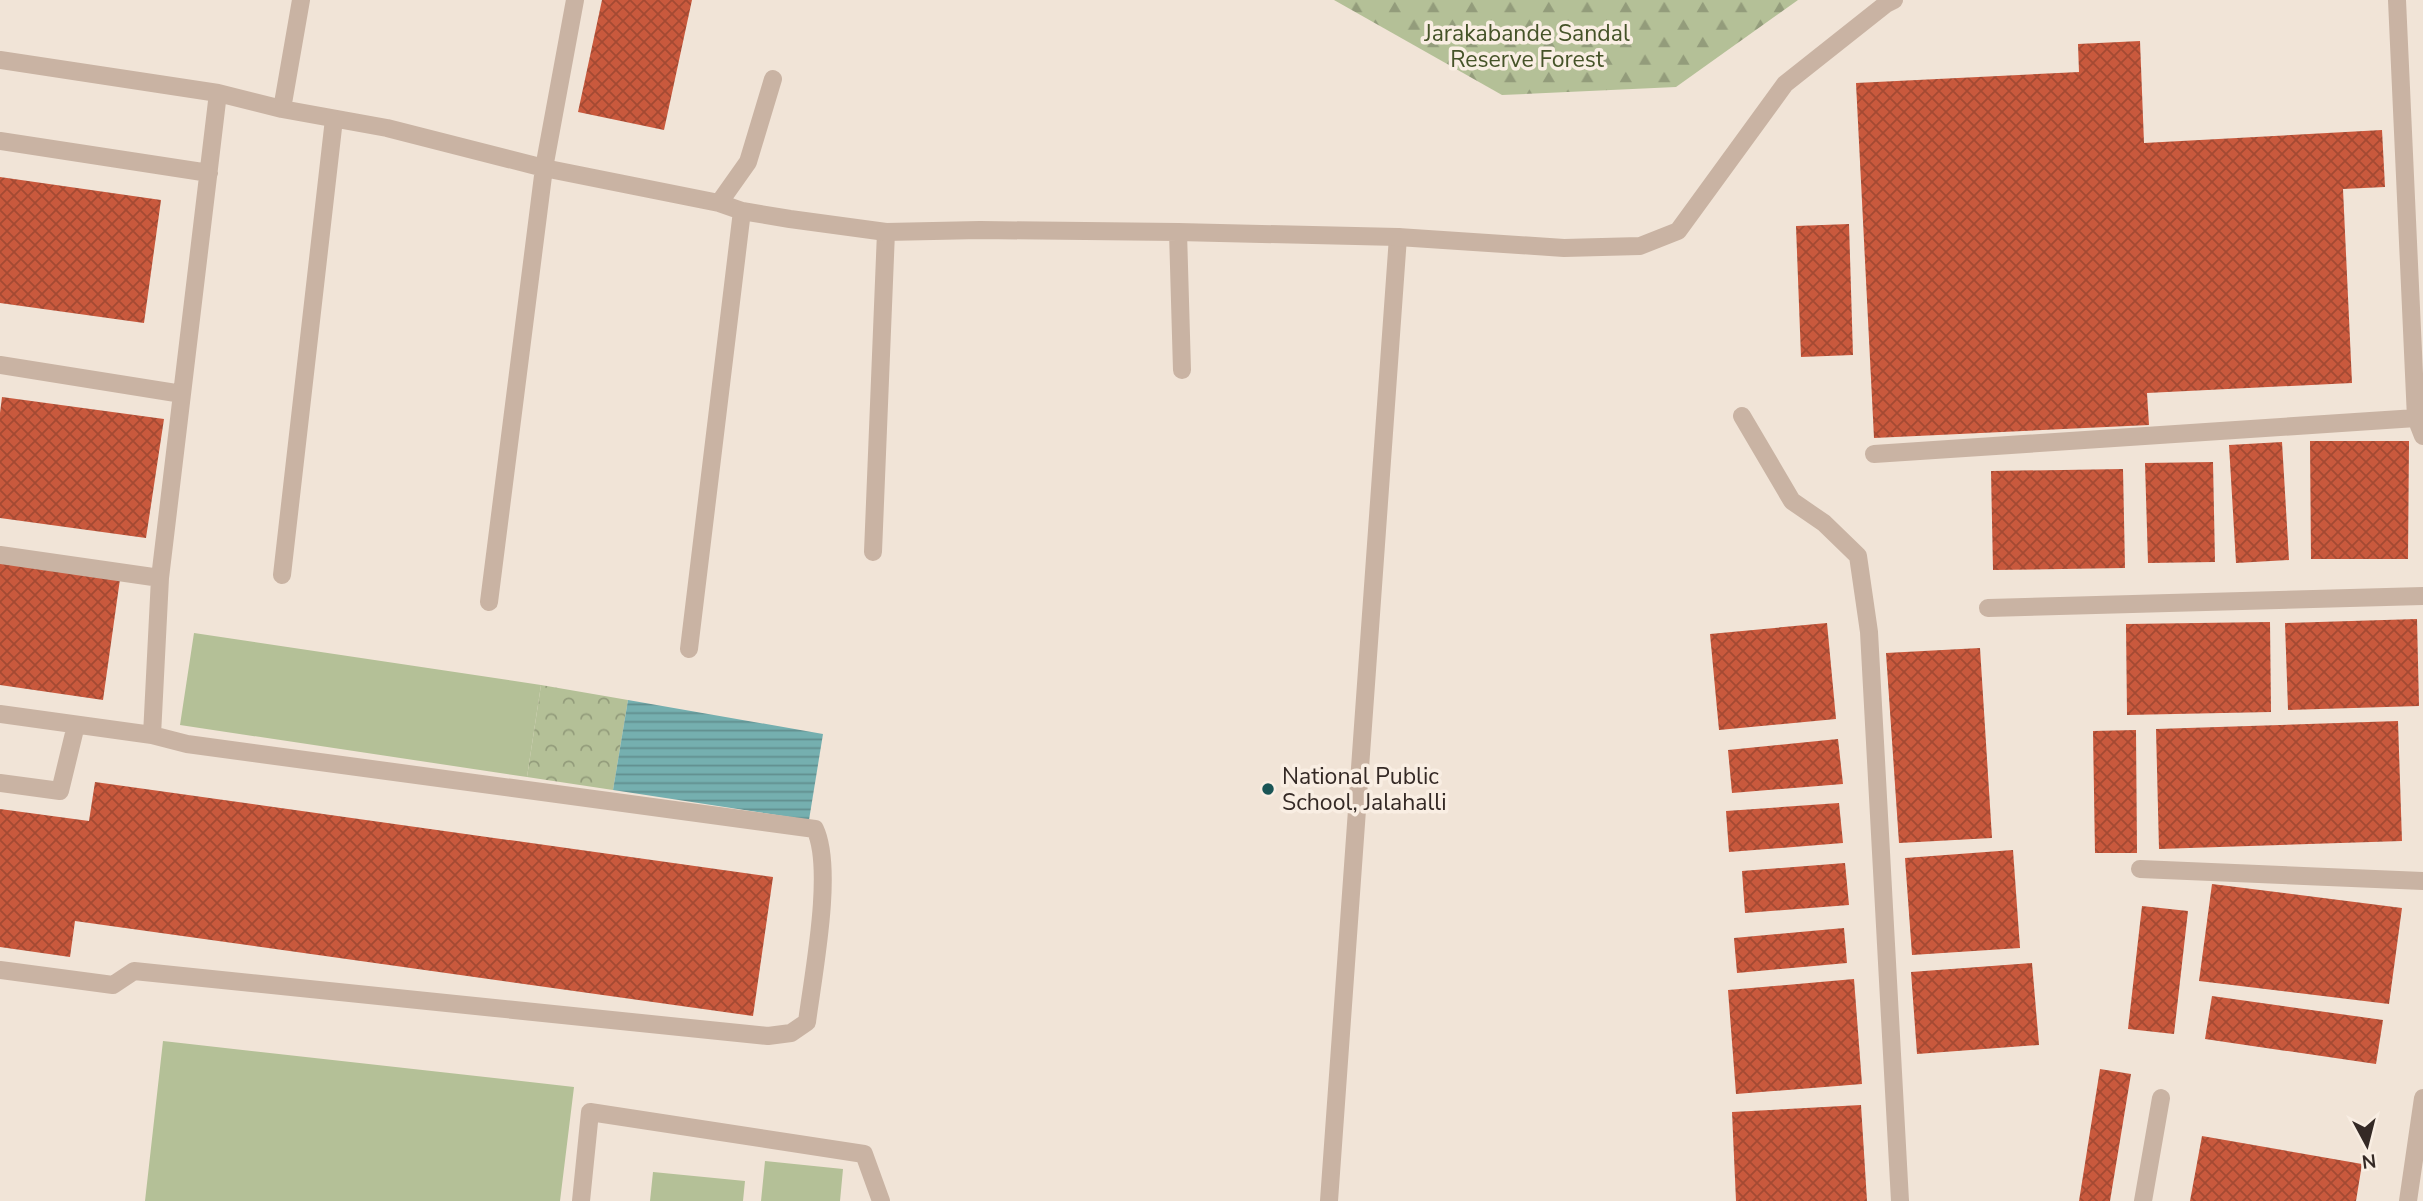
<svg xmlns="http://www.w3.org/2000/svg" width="2423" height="1201" viewBox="0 0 2423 1201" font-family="'Nunito Sans',sans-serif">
<defs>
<pattern id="forest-firs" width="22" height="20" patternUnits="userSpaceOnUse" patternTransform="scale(1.75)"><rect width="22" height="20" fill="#b4c097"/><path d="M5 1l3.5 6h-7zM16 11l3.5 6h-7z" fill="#939c7b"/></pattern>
<pattern id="park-crowns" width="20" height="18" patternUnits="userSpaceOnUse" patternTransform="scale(1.75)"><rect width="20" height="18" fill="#b4c097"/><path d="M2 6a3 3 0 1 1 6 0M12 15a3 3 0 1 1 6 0" fill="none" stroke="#939c7b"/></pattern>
<pattern id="water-rules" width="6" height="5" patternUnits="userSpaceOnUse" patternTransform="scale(1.75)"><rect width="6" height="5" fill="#75afaf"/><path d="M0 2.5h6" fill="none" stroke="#618e8e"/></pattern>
<pattern id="building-cross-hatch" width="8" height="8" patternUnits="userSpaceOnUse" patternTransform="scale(1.75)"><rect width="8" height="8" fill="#c9593d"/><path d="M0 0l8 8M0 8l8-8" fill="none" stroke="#a44a33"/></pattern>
</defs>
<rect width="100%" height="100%" fill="#f1e4d7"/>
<path fill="url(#forest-firs)" d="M 1334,0 L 1798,0 L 1676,87 L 1502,95 Z"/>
<path fill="url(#park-crowns)" d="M 541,685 L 628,700 L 613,790 L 527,777 Z"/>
<path fill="#b4c097" d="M 194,633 L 541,685 L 527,777 L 180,725 Z
M 163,1041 L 574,1087 L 560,1201 L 145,1201 Z
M 765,1161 L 843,1169 L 840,1201 L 761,1201 Z
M 653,1172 L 745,1181 L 743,1201 L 650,1201 Z"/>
<path fill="url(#water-rules)" d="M 628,700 L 823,734 L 809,820 L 613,790 Z"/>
<path fill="url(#building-cross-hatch)" d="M 602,0 L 692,0 L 664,130 L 578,112 Z
M 2140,41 L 2144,143 L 2382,130 L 2385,187 L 2343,189 L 2352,383 L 2147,393 L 2149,425 L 1874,438 L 1856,83 L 2079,72 L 2078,44 Z
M 0,177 L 161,200 L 144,323 L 0,303 Z
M 1849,224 L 1853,355 L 1801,357 L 1796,226 Z
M 2,397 L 164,419 L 146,538 L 0,518 L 0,413 Z
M 2310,441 L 2409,441 L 2408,559 L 2311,559 Z
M 2282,442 L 2289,560 L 2236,563 L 2229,445 Z
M 2213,462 L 2215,562 L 2148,563 L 2145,463 Z
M 2123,469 L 2125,568 L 1993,570 L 1991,471 Z
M 0,563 L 120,579 L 103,700 L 0,685 Z
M 2417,619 L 2419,706 L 2288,710 L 2285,623 Z
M 2270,622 L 2271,712 L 2127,715 L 2126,624 Z
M 1827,623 L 1836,719 L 1719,730 L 1710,634 Z
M 1980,648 L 1992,838 L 1899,843 L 1886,653 Z
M 2398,721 L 2402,841 L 2159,849 L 2156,729 Z
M 2136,730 L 2137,853 L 2095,853 L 2093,731 Z
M 1838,739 L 1843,784 L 1732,793 L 1728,750 Z
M 95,782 L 773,877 L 753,1016 L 75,921 L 70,957 L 0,947 L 0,809 L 89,821 Z
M 1839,803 L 1843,843 L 1729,852 L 1726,811 Z
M 2013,850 L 2020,948 L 1912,955 L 1905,858 Z
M 1845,863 L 1849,905 L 1745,913 L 1742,871 Z
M 2212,884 L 2402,908 L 2389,1004 L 2199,981 Z
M 2142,906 L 2188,911 L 2174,1034 L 2128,1029 Z
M 1844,928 L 1847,963 L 1737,973 L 1734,938 Z
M 2032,963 L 2039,1045 L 1917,1054 L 1911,972 Z
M 1854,979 L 1862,1084 L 1736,1094 L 1728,990 Z
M 2212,996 L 2383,1020 L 2376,1064 L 2205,1039 Z
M 2100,1069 L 2131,1074 L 2110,1201 L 2079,1201 Z
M 1861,1105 L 1867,1201 L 1736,1201 L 1732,1112 Z
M 2202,1136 L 2362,1164 L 2356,1201 L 2190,1201 Z"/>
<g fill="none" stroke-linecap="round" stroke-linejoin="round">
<path stroke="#c9b3a3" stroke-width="18" d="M 873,552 L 886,232
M 581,1201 L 590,1112 L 864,1154 L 881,1201
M 1329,1201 L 1398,237"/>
<path stroke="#c9b3a3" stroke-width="18" d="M 2397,0 L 2416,418 L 2423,436
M 0,60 L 218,93 L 282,109 L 387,128 L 544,168 L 719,203 L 742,211 L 790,219 L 886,232 L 980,230 L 1178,232 L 1398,237 L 1564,248 L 1640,246 L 1678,231 L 1785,84 L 1886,4 L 1894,0
M 282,109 L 301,0
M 0,141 L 209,173
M 719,203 L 748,162 L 773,79
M 1178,232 L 1182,370
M 0,365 L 182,394
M 1742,416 L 1792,501 L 1824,523 L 1858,556 L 1869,632 L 1900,1201
M 1874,454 L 2416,418
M 0,555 L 160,578
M 282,575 L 334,119
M 489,602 L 544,168 L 575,0
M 1988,608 L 2423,596
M 689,649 L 742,211
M 0,714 L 152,735 L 187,744 L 815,829 C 834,869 813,975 807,1022 L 791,1033 L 768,1036 L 134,971 L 113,985 L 0,970
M 152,735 L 160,578 L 218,93
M 0,783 L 60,791 L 76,725
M 2140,869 L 2423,881
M 2143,1201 L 2161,1098
M 2408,1201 L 2423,1098"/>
</g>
<circle fill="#1a5556" stroke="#f9eee3" stroke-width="2.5" cx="1268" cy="789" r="7"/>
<g text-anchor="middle" stroke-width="7" stroke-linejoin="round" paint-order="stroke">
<g font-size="23" fill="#455328" stroke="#f9eee3">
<text x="1527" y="41">Jarakabande Sandal<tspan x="1527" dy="26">Reserve Forest</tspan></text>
</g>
<g font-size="23" fill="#342925" stroke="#f9eee3" text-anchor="start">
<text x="1282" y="784">National Public<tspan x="1282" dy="26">School, Jalahalli</tspan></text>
</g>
</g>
<g transform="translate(2367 1145) rotate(173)" stroke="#f9eee3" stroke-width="5" paint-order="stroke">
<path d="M0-5L12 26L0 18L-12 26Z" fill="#342925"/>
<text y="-10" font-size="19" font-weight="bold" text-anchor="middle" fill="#342925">N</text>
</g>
</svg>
